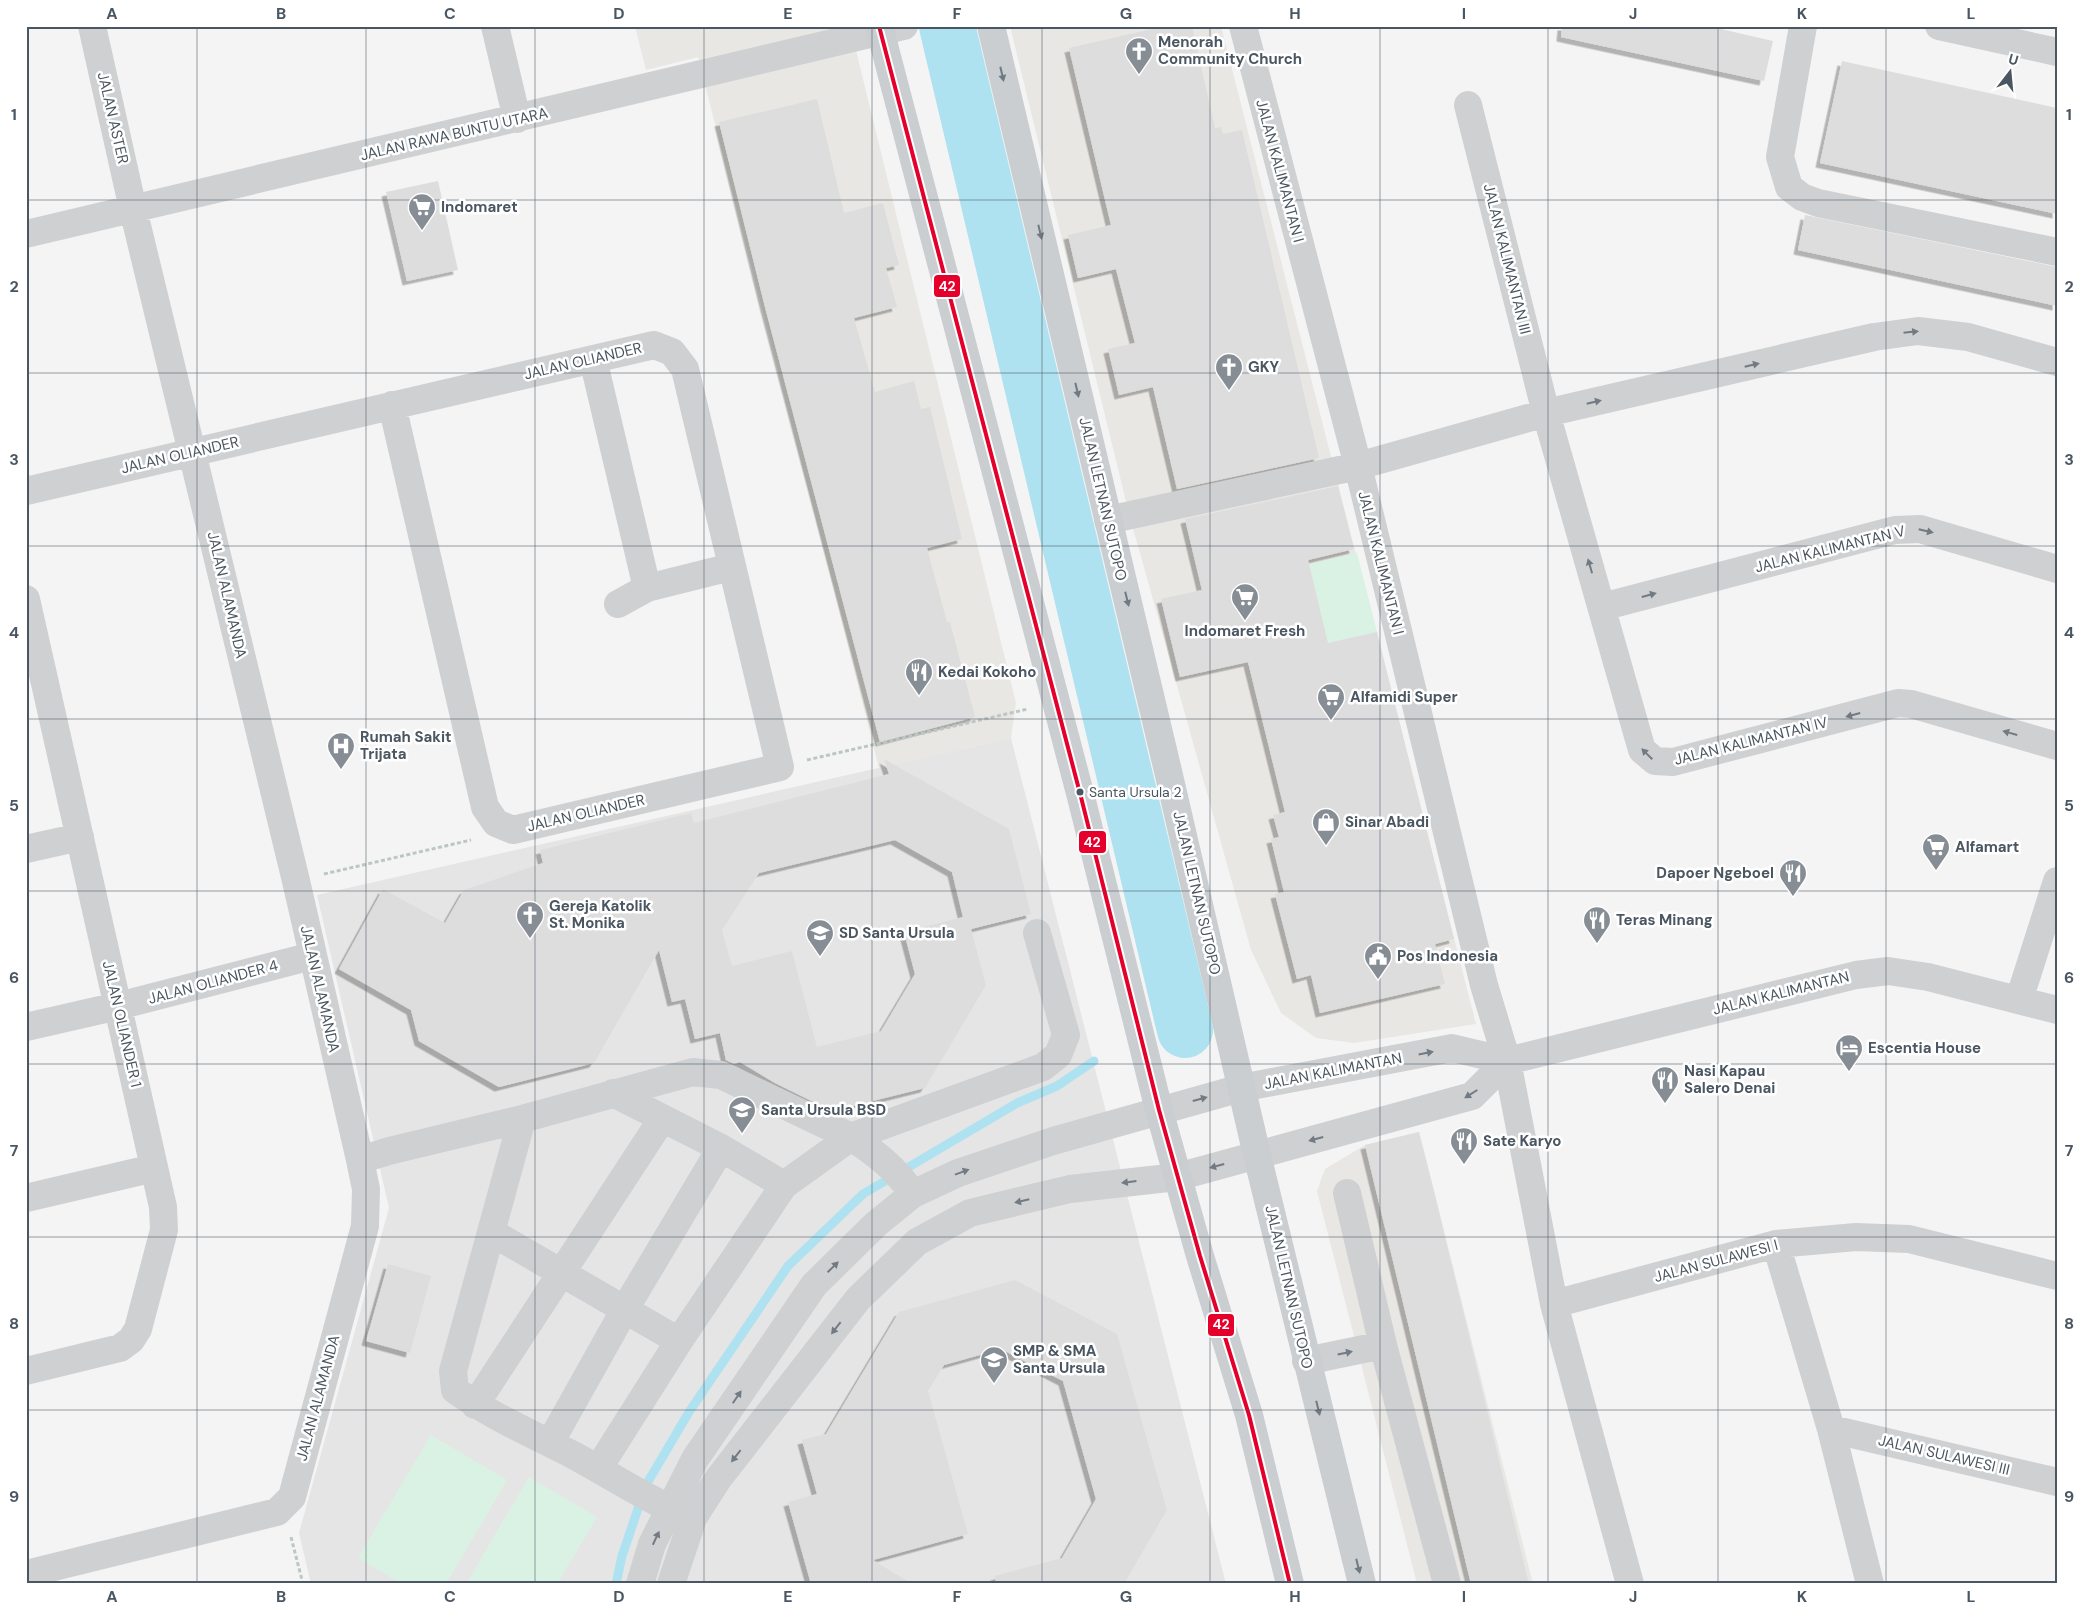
<svg xmlns="http://www.w3.org/2000/svg" width="2083" height="1610" viewBox="0 0 2083 1610" font-family="'DM Sans',sans-serif">
<defs>
<filter id="shadow"><feDropShadow dx="-4.5" dy="4.5" stdDeviation="0" flood-color="#0004"/></filter>
</defs>
<rect width="100%" height="100%" fill="#f4f4f4"/>
<path fill="#e8e7e3" d="M 635,26 L 850,26 L 1016,703 L 1011,738 L 879,768 L 698,57 L 646,70 Z
M 1010,26 L 1221,26 L 1476,1024 L 1354,1043 L 1316,1038 L 1281,1013 L 1251,950 L 1129,514 Z
M 1419,1132 L 1533,1584 L 1417,1584 L 1317,1191 L 1325,1169 L 1365,1145 Z"/>
<path fill="#e6e5e6" d="M 1011,738 L 1226,1584 L 311,1584 L 299,1533 L 389,1208 L 317,895 Z"/>
<path fill="#d9f2e3" d="M 1357,553 L 1377,632 L 1328,643 L 1309,564 Z
M 431,1435 L 507,1480 L 446,1584 L 402,1584 L 358,1558 Z
M 529,1477 L 597,1517 L 557,1584 L 466,1584 Z"/>
<g fill="none" stroke-linecap="round" stroke-linejoin="round">
<path stroke="#aee2f0" stroke-width="9" d="M 616,1584 L 622,1556 L 646,1485 L 689,1412 L 788,1266 L 863,1194 L 1017,1103 L 1057,1086 L 1094,1061"/>
<path stroke="#aee2f0" stroke-width="56" d="M 947,26 L 1185,1030"/>
</g>
<path fill="#ddddde" fill-rule="evenodd" filter="url(#shadow)" d="M 1165,26 L 1192,26 L 1215,128 L 1221,127 L 1223,134 L 1242,130 L 1319,458 L 1177,489 L 1153,387 L 1119,395 L 1108,349 L 1135,343 L 1116,269 L 1078,278 L 1068,235 L 1111,225 L 1069,48 Z
M 1562,26 L 1708,26 L 1773,41 L 1764,81 L 1561,37 Z
M 1842,61 L 2057,108 L 2057,214 L 1820,163 Z
M 817,99 L 844,213 L 883,203 L 899,265 L 886,268 L 897,307 L 854,318 L 875,392 L 914,381 L 921,409 L 930,407 L 962,539 L 927,548 L 947,622 L 950,622 L 975,717 L 880,742 L 765,307 L 719,122 Z
M 438,181 L 458,270 L 407,281 L 386,192 Z
M 1805,215 L 2057,267 L 2057,306 L 1798,250 Z
M 1338,486 L 1354,549 L 1308,560 L 1328,643 L 1377,632 L 1454,939 L 1435,944 L 1445,984 L 1320,1013 L 1311,975 L 1297,979 L 1275,894 L 1284,892 L 1271,839 L 1279,837 L 1273,815 L 1285,812 L 1248,662 L 1180,677 L 1161,599 L 1202,590 L 1185,519 Z
M 884,759 L 1009,829 L 1031,914 L 971,929 L 986,985 L 925,1088 L 832,1111 L 775,1083 L 740,1062 L 734,1064 L 726,1060 L 720,1033 L 695,1039 L 685,999 L 672,1002 L 659,950 L 594,1063 L 499,1087 L 419,1041 L 411,1010 L 339,969 L 383,889 L 445,923 L 464,890 L 543,863 L 540,850 L 691,813 L 694,823 L 889,774 ZM 895,840 L 952,872 L 963,917 L 904,932 L 915,974 L 881,1031 L 817,1047 L 792,951 L 732,966 L 722,930 L 759,873 Z
M 1419,1132 L 1435,1195 L 1529,1584 L 1471,1584 L 1365,1145 Z
M 388,1264 L 431,1276 L 410,1353 L 366,1341 Z
M 1015,1280 L 1117,1334 L 1167,1510 L 1124,1584 L 996,1584 L 995,1576 L 1062,1558 L 1096,1499 L 1063,1381 L 1001,1349 L 944,1365 L 928,1391 L 968,1534 L 873,1560 L 912,1584 L 811,1584 L 788,1502 L 817,1494 L 802,1440 L 826,1434 L 899,1312 Z"/>
<g fill="none" stroke-linecap="round" stroke-linejoin="round">
<path stroke="#bcc7c4" stroke-width="3" stroke-dasharray="4 2.5" stroke-linecap="butt" d="M 807,760 L 1028,709
M 324,874 L 471,840
M 291,1537 L 303,1584"/>
<path stroke="#ced0d2" stroke-width="28" d="M 495,26 L 517,119
M 1243,26 L 1358,466 L 1484,985 L 1507,1061 L 1554,1304 L 1630,1584
M 1803,26 L 1780,157 L 1789,187 L 1802,197 L 1818,203 L 2057,252
M 1939,26 L 2057,52
M 1468,105 L 1546,413 L 1642,750 L 1655,761 L 1673,762 L 1898,703 L 1911,704 L 2057,746
M 26,234 L 904,26
M 593,359 L 647,588
M 26,491 L 654,345 L 672,352 L 685,369 L 780,767 L 513,830 L 496,823 L 485,807 L 392,405
M 1108,520 L 1358,466 L 1546,413 L 1874,337 L 1918,331 L 1968,337 L 2057,362
M 26,599 L 163,1207 L 164,1230 L 138,1329 L 131,1340 L 120,1348 L 26,1371
M 618,604 L 647,588 L 731,567
M 1602,607 L 1895,530 L 1920,529 L 2057,569
M 26,849 L 80,837
M 2019,1000 L 2057,881
M 26,1027 L 118,1006 L 312,956
M 522,1119 L 453,1371 L 455,1390 C 492,1417 535,1435 575,1456 C 612,1476 648,1500 686,1516
M 360,1160 L 389,1151 L 522,1119 L 693,1072 L 721,1075 L 851,1137 L 1043,1067 L 1058,1055 L 1066,1035 L 1037,933
M 784,1185 L 851,1137 C 877,1154 895,1168 913,1194
M 1347,1193 L 1383,1345 L 1447,1584
M 26,1198 L 154,1168
M 491,1232 L 679,1341
M 1776,1244 L 1831,1429 L 1870,1584
M 1554,1304 L 1776,1244 L 1856,1237 L 1909,1239 L 2057,1276
M 1306,1361 L 1383,1345
M 475,1405 L 662,1119
M 1831,1429 L 2057,1482
M 550,1443 L 625,1309 L 721,1148
M 598,1469 L 679,1341 L 784,1185 L 721,1148 L 613,1093
M 26,1574 L 277,1512 L 292,1497 L 365,1226 L 366,1189 L 360,1160 L 296,881 L 133,209 L 92,26
M 640,1584 L 652,1544 L 695,1459 L 814,1285 L 876,1224 L 913,1194 L 958,1173 L 1053,1141 L 1241,1088 L 1452,1048 L 1507,1061 L 1856,975 L 1888,971 L 1928,977 L 2057,1010
M 671,1584 L 693,1518 L 718,1479 L 858,1299 L 917,1242 L 970,1213 L 1070,1189 L 1177,1177 L 1472,1096 L 1507,1061"/>
<path stroke="#caced1" stroke-width="28" d="M 879,26 L 1082,801 L 1159,1110 L 1200,1256 L 1249,1415 L 1290,1584
M 991,26 L 1168,771 L 1257,1155 L 1362,1584"/>
<g stroke="#fff" stroke-width="8">
<path id="bus-1" d="M 879,26 L 1082,801 L 1159,1110 L 1200,1256 L 1249,1415 L 1290,1584"/>
</g>
<use href="#bus-1" stroke="#e4002b" stroke-width="4"/>
</g>
<defs><path id="oneway-solid" d="M-6-.8H1V-3.2L6.5 0L1 3.2V.8H-6Z" transform="scale(1.25)"/></defs>
<g fill="#707a83">
<use href="#oneway-solid" transform="translate(1002 74) rotate(77)"/>
<use href="#oneway-solid" transform="translate(1040 232) rotate(77)"/>
<use href="#oneway-solid" transform="translate(1077 390) rotate(77)"/>
<use href="#oneway-solid" transform="translate(1127 599) rotate(76)"/>
<use href="#oneway-solid" transform="translate(1318 1408) rotate(76)"/>
<use href="#oneway-solid" transform="translate(1358 1566) rotate(76)"/>
</g>
<g fill="#727b83">
<use href="#oneway-solid" transform="translate(1911 332) rotate(-6)"/>
<use href="#oneway-solid" transform="translate(1752 365) rotate(-13)"/>
<use href="#oneway-solid" transform="translate(1594 402) rotate(-13)"/>
<use href="#oneway-solid" transform="translate(1926 531) rotate(13)"/>
<use href="#oneway-solid" transform="translate(1590 566) rotate(-106)"/>
<use href="#oneway-solid" transform="translate(1649 595) rotate(-15)"/>
<use href="#oneway-solid" transform="translate(1853 715) rotate(165)"/>
<use href="#oneway-solid" transform="translate(2010 733) rotate(-164)"/>
<use href="#oneway-solid" transform="translate(1647 754) rotate(-135)"/>
<use href="#oneway-solid" transform="translate(1426 1053) rotate(-11)"/>
<use href="#oneway-solid" transform="translate(1471 1094) rotate(148)"/>
<use href="#oneway-solid" transform="translate(1200 1099) rotate(-15)"/>
<use href="#oneway-solid" transform="translate(1316 1139) rotate(165)"/>
<use href="#oneway-solid" transform="translate(1217 1166) rotate(165)"/>
<use href="#oneway-solid" transform="translate(962 1172) rotate(-20)"/>
<use href="#oneway-solid" transform="translate(1129 1182) rotate(173)"/>
<use href="#oneway-solid" transform="translate(1022 1201) rotate(167)"/>
<use href="#oneway-solid" transform="translate(833 1267) rotate(-44)"/>
<use href="#oneway-solid" transform="translate(836 1328) rotate(128)"/>
<use href="#oneway-solid" transform="translate(1345 1353) rotate(-12)"/>
<use href="#oneway-solid" transform="translate(737 1397) rotate(-56)"/>
<use href="#oneway-solid" transform="translate(736 1456) rotate(128)"/>
<use href="#oneway-solid" transform="translate(656 1538) rotate(-65)"/>
</g>
<path fill="none" stroke="#4a5661" stroke-width="1" stroke-opacity="0.55" d="M 197,26 L 197,1584M 366,26 L 366,1584M 535,26 L 535,1584M 704,26 L 704,1584M 872,26 L 872,1584M 1042,26 L 1042,1584M 1210,26 L 1210,1584M 1380,26 L 1380,1584M 1548,26 L 1548,1584M 1718,26 L 1718,1584M 1886,26 L 1886,1584M 26,200 L 2057,200M 26,373 L 2057,373M 26,546 L 2057,546M 26,719 L 2057,719M 26,891 L 2057,891M 26,1064 L 2057,1064M 26,1237 L 2057,1237M 26,1410 L 2057,1410"/>
<defs>
<g id="church-pin" transform="scale(1.4375)"><path d="M0 17L-7.5 6A9.5 9.5 0 1 1 7.5 6Z" fill="#868d94" stroke="#fff"/><path d="M-1.2-6h2.4v3.5h3.3v2.4h-3.3V6h-2.4V-.1h-3.3v-2.4h3.3Z" fill="#fff"/></g>
<g id="supermarket-pin" transform="scale(1.4375)"><path d="M0 17L-7.5 6A9.5 9.5 0 1 1 7.5 6Z" fill="#868d94" stroke="#fff"/><path d="M-6-5.5h2.5l.6 2H6L4.5 2H-2.5L-4.4-4H-6ZM-1.5 3.2a1.3 1.3 0 1 0 .1 0ZM3 3.2a1.3 1.3 0 1 0 .1 0Z" fill="#fff"/></g>
<g id="restaurant-pin" transform="scale(1.4375)"><path d="M0 17L-7.5 6A9.5 9.5 0 1 1 7.5 6Z" fill="#868d94" stroke="#fff"/><path d="M-5-6h1v4h1v-4h1v4h1v-4h1v5L-1.5 .5V6h-2V.5L-5-1ZM5-6V6H3V1.5H1.5Q1.5-4 5-6Z" fill="#fff"/></g>
<g id="hospital-pin" transform="scale(1.4375)"><path d="M0 17L-7.5 6A9.5 9.5 0 1 1 7.5 6Z" fill="#868d94" stroke="#fff"/><path d="M-5-5h3v3.5h4V-5h3V5h-3V1.5h-4V5h-3Z" fill="#fff"/></g>
<g id="shop-pin" transform="scale(1.4375)"><path d="M0 17L-7.5 6A9.5 9.5 0 1 1 7.5 6Z" fill="#868d94" stroke="#fff"/><path d="M-5-2.5h2.3a2.7 3.5 0 0 1 5.4 0H5L5.5 6h-11ZM-1.5-2.5h3a1.5 2.3 0 0 0-3 0Z" fill="#fff"/></g>
<g id="school-pin" transform="scale(1.4375)"><path d="M0 17L-7.5 6A9.5 9.5 0 1 1 7.5 6Z" fill="#868d94" stroke="#fff"/><path d="M0-5L7-2L0 1L-7-2ZM-4 1L0 2.5L4 1V4Q0 6-4 4Z" fill="#fff"/></g>
<g id="civic-pin" transform="scale(1.4375)"><path d="M0 17L-7.5 6A9.5 9.5 0 1 1 7.5 6Z" fill="#868d94" stroke="#fff"/><path d="M-.6-6.5H3V-4.5H.6V-3L4-1V1h2V6H-6V1h2V-1L-.6-3ZM-1.2 2.5V6h2.4V2.5Z" fill="#fff"/></g>
<g id="hotel-pin" transform="scale(1.4375)"><path d="M0 17L-7.5 6A9.5 9.5 0 1 1 7.5 6Z" fill="#868d94" stroke="#fff"/><path d="M-6-4.5h1.5V1H6V5H4.5V3h-9V5H-6ZM-4 0a1.8 1.8 0 1 1 3.6 0ZM.5 0V-2.5h3Q6-2.5 6 0Z" fill="#fff"/></g>
</defs>
<g fill-rule="evenodd">
<use href="#church-pin" x="1139" y="51"/>
<use href="#supermarket-pin" x="422" y="207"/>
<use href="#church-pin" x="1229" y="367"/>
<use href="#supermarket-pin" x="1245" y="597"/>
<use href="#restaurant-pin" x="919" y="672"/>
<use href="#supermarket-pin" x="1331" y="697"/>
<use href="#hospital-pin" x="341" y="746"/>
<use href="#shop-pin" x="1326" y="822"/>
<use href="#supermarket-pin" x="1936" y="847"/>
<use href="#restaurant-pin" x="1793" y="873"/>
<use href="#church-pin" x="530" y="915"/>
<use href="#restaurant-pin" x="1597" y="920"/>
<use href="#school-pin" x="820" y="933"/>
<use href="#civic-pin" x="1378" y="956"/>
<use href="#hotel-pin" x="1849" y="1048"/>
<use href="#restaurant-pin" x="1665" y="1080"/>
<use href="#school-pin" x="742" y="1110"/>
<use href="#restaurant-pin" x="1464" y="1141"/>
<use href="#school-pin" x="994" y="1360"/>
</g>
<circle fill="#4a5661" stroke="#fff" stroke-width="2" cx="1080" cy="792" r="4.5"/>
<g text-anchor="middle" stroke-width="5" stroke-linejoin="round" paint-order="stroke">
<g font-size="14" fill="#4a5661" stroke="#fff" text-anchor="start">
<text x="1089" y="797">Santa Ursula 2</text>
</g>
<g font-size="15" font-weight="bold" fill="#4a5661" stroke="#fff" text-anchor="start">
<text x="1158" y="47">Menorah<tspan x="1158" dy="17">Community Church</tspan></text>
<text x="441" y="212">Indomaret</text>
<text x="1248" y="372">GKY</text>
<text x="1245" y="636" text-anchor="middle">Indomaret Fresh</text>
<text x="938" y="677">Kedai Kokoho</text>
<text x="1350" y="702">Alfamidi Super</text>
<text x="360" y="742">Rumah Sakit<tspan x="360" dy="17">Trijata</tspan></text>
<text x="1345" y="827">Sinar Abadi</text>
<text x="1955" y="852">Alfamart</text>
<text x="1774" y="878" text-anchor="end">Dapoer Ngeboel</text>
<text x="549" y="911">Gereja Katolik<tspan x="549" dy="17">St. Monika</tspan></text>
<text x="1616" y="925">Teras Minang</text>
<text x="839" y="938">SD Santa Ursula</text>
<text x="1397" y="961">Pos Indonesia</text>
<text x="1868" y="1053">Escentia House</text>
<text x="1684" y="1076">Nasi Kapau<tspan x="1684" dy="17">Salero Denai</tspan></text>
<text x="761" y="1115">Santa Ursula BSD</text>
<text x="1483" y="1146">Sate Karyo</text>
<text x="1013" y="1356">SMP &amp; SMA<tspan x="1013" dy="17">Santa Ursula</tspan></text>
</g>
<g font-size="15" fill="#4a5661" stroke="#fff">
<text transform="translate(113 118) rotate(77)" y="5">JALAN ASTER</text>
<text transform="translate(454 134) rotate(-13)" y="5">JALAN RAWA BUNTU UTARA</text>
<text transform="translate(1280 171) rotate(75)" y="5">JALAN KALIMANTAN I</text>
<text transform="translate(1507 259) rotate(76)" y="5">JALAN KALIMANTAN III</text>
<text transform="translate(583 361) rotate(-13)" y="5">JALAN OLIANDER</text>
<text transform="translate(180 455) rotate(-13)" y="5">JALAN OLIANDER</text>
<text transform="translate(1103 499) rotate(77)" y="5">JALAN LETNAN SUTOPO</text>
<text transform="translate(1830 549) rotate(-14)" y="5">JALAN KALIMANTAN V</text>
<text transform="translate(1381 563) rotate(76)" y="5">JALAN KALIMANTAN I</text>
<text transform="translate(227 595) rotate(77)" y="5">JALAN ALAMANDA</text>
<text transform="translate(1751 741) rotate(-14)" y="5">JALAN KALIMANTAN IV</text>
<text transform="translate(586 813) rotate(-13)" y="5">JALAN OLIANDER</text>
<text transform="translate(1197 893) rotate(77)" y="5">JALAN LETNAN SUTOPO</text>
<text transform="translate(213 982) rotate(-15)" y="5">JALAN OLIANDER 4</text>
<text transform="translate(320 989) rotate(77)" y="5">JALAN ALAMANDA</text>
<text transform="translate(1781 993) rotate(-14)" y="5">JALAN KALIMANTAN</text>
<text transform="translate(122 1024) rotate(77)" y="5">JALAN OLIANDER 1</text>
<text transform="translate(1333 1071) rotate(-11)" y="5">JALAN KALIMANTAN</text>
<text transform="translate(1716 1261) rotate(-15)" y="5">JALAN SULAWESI I</text>
<text transform="translate(1289 1287) rotate(77)" y="5">JALAN LETNAN SUTOPO</text>
<text transform="translate(318 1398) rotate(-75)" y="5">JALAN ALAMANDA</text>
<text transform="translate(1944 1455) rotate(13)" y="5">JALAN SULAWESI III</text>
</g>
</g>
<g stroke="#fff" stroke-width="2">
<rect x="933" y="274" width="28" height="24" rx="5" fill="#e4002b"/>
<rect x="1078" y="830" width="29" height="24" rx="5" fill="#e4002b"/>
<rect x="1207" y="1313" width="28" height="24" rx="5" fill="#e4002b"/>
</g>
<g font-size="14" text-anchor="middle" font-weight="bold" fill="#fff">
<text x="947" y="291">42</text>
<text x="1092" y="847">42</text>
<text x="1221" y="1329">42</text>
</g>
<rect width="2083" height="1610" fill="none" stroke="#ffffff" stroke-width="55"/>
<g transform="translate(2010 72) rotate(16)" stroke="#ffffff" stroke-width="4" paint-order="stroke">
<path d="M0-4L9 19L0 12L-9 19Z" fill="#4a5661"/>
<text y="-8" font-size="14" font-weight="bold" text-anchor="middle" fill="#4a5661">U</text>
</g>
<rect x="28" y="28" width="2028" height="1554" fill="none" stroke="#4a5661" stroke-width="2"/>
<g font-size="16" text-anchor="middle" font-weight="bold" fill="#4a5661">
<text x="112" y="19">A</text>
<text x="281" y="19">B</text>
<text x="450" y="19">C</text>
<text x="619" y="19">D</text>
<text x="788" y="19">E</text>
<text x="957" y="19">F</text>
<text x="1126" y="19">G</text>
<text x="1295" y="19">H</text>
<text x="1464" y="19">I</text>
<text x="1633" y="19">J</text>
<text x="1802" y="19">K</text>
<text x="1971" y="19">L</text>
<text x="14" y="120">1</text>
<text x="2069" y="120">1</text>
<text x="14" y="292">2</text>
<text x="2069" y="292">2</text>
<text x="14" y="465">3</text>
<text x="2069" y="465">3</text>
<text x="14" y="638">4</text>
<text x="2069" y="638">4</text>
<text x="14" y="811">5</text>
<text x="2069" y="811">5</text>
<text x="14" y="983">6</text>
<text x="2069" y="983">6</text>
<text x="14" y="1156">7</text>
<text x="2069" y="1156">7</text>
<text x="14" y="1329">8</text>
<text x="2069" y="1329">8</text>
<text x="14" y="1502">9</text>
<text x="2069" y="1502">9</text>
<text x="112" y="1602">A</text>
<text x="281" y="1602">B</text>
<text x="450" y="1602">C</text>
<text x="619" y="1602">D</text>
<text x="788" y="1602">E</text>
<text x="957" y="1602">F</text>
<text x="1126" y="1602">G</text>
<text x="1295" y="1602">H</text>
<text x="1464" y="1602">I</text>
<text x="1633" y="1602">J</text>
<text x="1802" y="1602">K</text>
<text x="1971" y="1602">L</text>
</g>
</svg>
